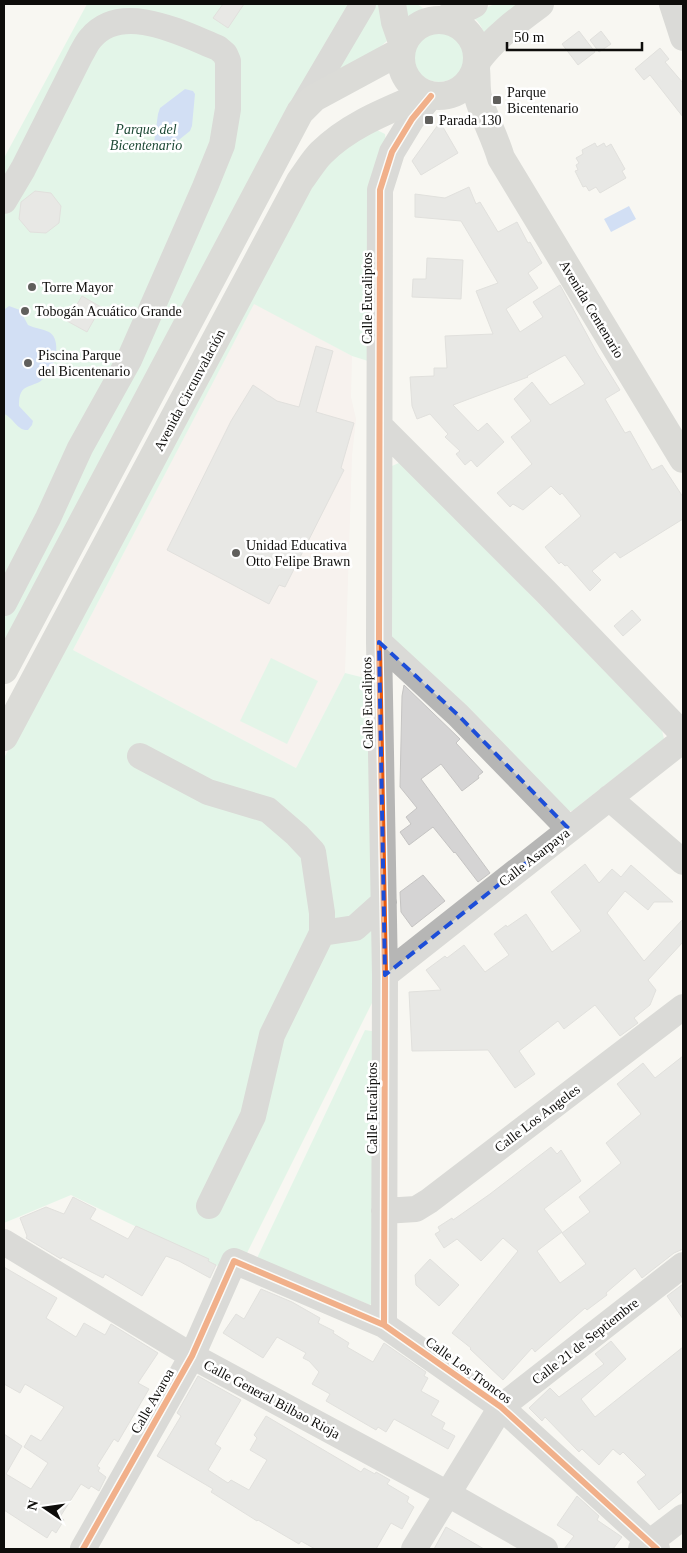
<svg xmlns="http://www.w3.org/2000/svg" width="687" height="1553" viewBox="0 0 687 1553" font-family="Georgia,serif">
<rect width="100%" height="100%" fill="#f8f7f2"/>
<path fill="#f6eae8" d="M 254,303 L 352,356 L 351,397 L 356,419 L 352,456 L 345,673 L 296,768 L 73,650 Z"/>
<path fill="#cbf2dc" d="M 87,4 L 354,4 L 4,646 L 4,158 Z
M 372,4 L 383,4 L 387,41 L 379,48 L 335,75 Z
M 401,4 L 417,4 L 423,8 L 406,24 Z
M 495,4 L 521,4 L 485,38 C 482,26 479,20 468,15 Z
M413 56a26 26 0 1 1 52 0a26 26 0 1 1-52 0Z
M 377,130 L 385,134 L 386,142 L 368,361 L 352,356 L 254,304 L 73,650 L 296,768 L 345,673 L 373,680 L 373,1001 L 245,1257 L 236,1255 L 217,1266 L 71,1195 L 4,1223 L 4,758 L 256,281 L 301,199 L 323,170 L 346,147 Z
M 401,462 L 662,730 L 664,739 L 572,811 L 567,811 L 391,641 L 392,466 Z
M 271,658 L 318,681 L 287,744 L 240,721 Z
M 365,1030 L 378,1032 L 377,1299 L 370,1305 L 257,1258 Z"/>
<path fill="#a5c2f6" d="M 185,89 L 193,91 L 195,94 L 192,126 L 190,131 L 165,151 C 159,151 155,149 154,143 L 158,114 L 160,108 Z
M 629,206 L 636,219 L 611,232 L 604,219 Z
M 9,306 L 20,310 L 28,325 C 34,328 43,329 49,332 C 64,341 53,373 42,380 C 37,385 26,385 22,391 C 19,395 19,402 19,406 L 33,421 L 32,425 L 28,430 C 17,431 14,418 4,414 L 4,324 C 6,319 4,314 5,309 Z"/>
<path fill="#d5d4d4" stroke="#c5c4c3" d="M 223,4 L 244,4 L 228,28 L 213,18 Z
M 579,31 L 595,52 L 578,65 L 562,44 Z
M 601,31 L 611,44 L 599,52 L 590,40 Z
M 660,48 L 669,59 L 665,62 L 683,83 L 683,117 L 650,75 L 644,80 L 635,69 Z
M 440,122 L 458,153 L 421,175 L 412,161 Z
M 595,143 L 597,147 L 604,143 L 606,147 L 611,144 L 625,169 L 622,171 L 626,178 L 600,193 L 596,187 L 589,191 L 586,186 L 583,187 L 575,171 L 578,170 L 576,165 L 579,163 L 576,158 L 583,154 L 582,150 Z
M 469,187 L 476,204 L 480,202 L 498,232 L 517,222 L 528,243 L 530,242 L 542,263 L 528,273 L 538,288 L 506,309 L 520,332 L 543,317 L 533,302 L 560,285 L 597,353 L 620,390 L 605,399 L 625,433 L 630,431 L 652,470 L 662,465 L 683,497 L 683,519 L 620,558 L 615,552 L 592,571 L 601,580 L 590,591 L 567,565 L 565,566 L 561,562 L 559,564 L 545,547 L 581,516 L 562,493 L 560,495 L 551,486 L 523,510 L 513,504 L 510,507 L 497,493 L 532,464 L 511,437 L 531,421 L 514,399 L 532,382 L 550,405 L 585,384 L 565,355 L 527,376 L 528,377 L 453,405 L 478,431 L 487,423 L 504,442 L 477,467 L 471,460 L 465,465 L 456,454 L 460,451 L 445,437 L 448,434 L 430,414 L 417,419 L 412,406 L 410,377 L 434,376 L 434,368 L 447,368 L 445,336 L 493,334 L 476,291 L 498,283 L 461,221 L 415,217 L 415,194 L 445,198 Z
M 35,191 L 51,193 L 61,206 L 59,223 L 46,233 L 30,232 L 19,219 L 21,202 Z
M 427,258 L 463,260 L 461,299 L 412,297 L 413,279 L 426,279 Z
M 82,296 L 101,307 L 87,332 L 67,321 Z
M 316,346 L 333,351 L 316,412 L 354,423 L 341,468 L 344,470 L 285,587 L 279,585 L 269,604 L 167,550 L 231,421 L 253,385 L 277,401 L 299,407 Z
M 632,610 L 641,620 L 623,636 L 614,626 Z
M 404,685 L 460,739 L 456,743 L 483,772 L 478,776 L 479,778 L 462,791 L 441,764 L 421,779 L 490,873 L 478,882 L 455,852 L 454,853 L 433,827 L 409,845 L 400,832 L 411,824 L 406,817 L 417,808 L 400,787 L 402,696 Z
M 585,864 L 599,883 L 612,869 L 621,877 L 631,865 L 673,902 L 654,902 L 648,910 L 625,891 L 607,913 L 644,961 L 683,919 L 683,942 L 648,980 L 656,990 L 650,1005 L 634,1018 L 638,1023 L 620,1036 L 595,1005 L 564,1029 L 558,1021 L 519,1051 L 535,1074 L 515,1088 L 488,1050 L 412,1051 L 409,992 L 441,990 L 426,970 L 445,956 L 447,958 L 464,945 L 485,972 L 509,955 L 494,934 L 506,925 L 507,927 L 526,914 L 552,952 L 581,931 L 551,892 Z
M 423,875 L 445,901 L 412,927 L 401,912 L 400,892 Z
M 683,1056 L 683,1249 L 674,1253 L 642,1278 L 635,1268 L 606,1293 L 607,1295 L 587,1310 L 585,1308 L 535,1352 L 532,1348 L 503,1380 L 470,1349 L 471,1348 L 452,1333 L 518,1251 L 503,1238 L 481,1261 L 457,1239 L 444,1248 L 435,1234 L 440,1231 L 438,1227 L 452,1218 L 453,1220 L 490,1194 L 551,1147 L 557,1154 L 561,1150 L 581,1181 L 544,1209 L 562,1232 L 537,1251 L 560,1283 L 586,1264 L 562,1233 L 590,1212 L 579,1197 L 621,1163 L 606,1143 L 641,1114 L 617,1084 L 643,1063 L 655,1078 Z
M 73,1197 L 96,1209 L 90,1219 L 128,1239 L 136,1226 L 209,1259 L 208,1261 L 216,1265 L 210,1278 L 179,1261 L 166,1256 L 142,1296 L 105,1274 L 103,1278 L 62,1257 L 61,1259 L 26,1238 L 27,1236 L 20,1218 L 46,1207 L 64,1214 Z
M 430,1259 L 459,1285 L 439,1306 L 416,1285 L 415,1275 Z
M 4,1267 L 57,1298 L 46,1318 L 76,1337 L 84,1323 L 105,1335 L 111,1324 L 158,1353 L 138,1383 L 149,1389 L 118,1442 L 114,1439 L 97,1466 L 100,1468 L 98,1471 L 106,1477 L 99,1491 L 91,1486 L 89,1489 L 81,1484 L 60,1517 L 64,1520 L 56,1533 L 52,1530 L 47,1538 L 4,1510 L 4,1434 L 22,1446 L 6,1474 L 31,1489 L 48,1463 L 24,1447 L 31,1435 L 41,1441 L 64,1407 L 25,1384 L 20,1393 L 4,1384 Z
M 683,1284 L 683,1319 L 667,1296 Z
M 261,1289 L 292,1302 L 320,1318 L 318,1323 L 334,1331 L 333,1333 L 349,1343 L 347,1347 L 373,1362 L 384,1343 L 426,1372 L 424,1376 L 428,1378 L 421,1391 L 439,1401 L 431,1415 L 445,1423 L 442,1429 L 455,1436 L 448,1449 L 394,1419 L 386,1432 L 378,1427 L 376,1430 L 326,1401 L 330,1394 L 312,1384 L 319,1372 L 309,1361 L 303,1358 L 306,1353 L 277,1337 L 263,1358 L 223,1333 L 236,1314 L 244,1319 Z
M 611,1341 L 626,1359 L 581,1399 L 595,1417 L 683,1347 L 683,1491 L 659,1510 L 637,1482 L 646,1475 L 623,1452 L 620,1455 L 613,1449 L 599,1465 L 582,1449 L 579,1452 L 545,1417 L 542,1421 L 529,1408 L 550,1388 L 559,1397 L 604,1364 L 595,1354 Z
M 198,1376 L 241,1400 L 215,1444 L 221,1448 L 208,1470 L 228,1483 L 231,1480 L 249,1490 L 267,1460 L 250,1450 L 257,1438 L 254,1435 L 266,1416 L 361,1472 L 364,1468 L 375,1474 L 376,1472 L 390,1480 L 387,1484 L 409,1497 L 407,1502 L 414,1507 L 402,1529 L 391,1523 L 376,1549 L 315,1549 L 301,1541 L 299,1544 L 258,1520 L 257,1521 L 211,1492 L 213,1489 L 157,1456 L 181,1416 L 177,1413 Z
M 577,1496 L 599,1516 L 597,1520 L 622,1537 L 613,1549 L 564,1549 L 574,1536 L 557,1525 Z
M 446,1527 L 484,1549 L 434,1549 Z"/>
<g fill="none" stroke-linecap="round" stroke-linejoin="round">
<path stroke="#b6b6b5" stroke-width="26" d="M 672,4 L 683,38
M 300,111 L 363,4
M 4,201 L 23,169 L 81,54 C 84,49 87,42 91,38 C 122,1 183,34 218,48 L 225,54 L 228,61 L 228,109 L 222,145 L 205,187 L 129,360 L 80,448 L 48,518 L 4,603
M 380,426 L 546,592 L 683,734
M 379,642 L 458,715 L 569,829
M 140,756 L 208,792 L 268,810 L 297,835 L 313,852 L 322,913 L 322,933
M 609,798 L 683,862
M 385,975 L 683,740
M 209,1206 L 253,1116 L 272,1035 L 322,933 L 355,928 L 384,902
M 384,1211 L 416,1209 L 429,1201 L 683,1007
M 4,1242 L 192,1356 L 448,1494 L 545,1549
M 384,1325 L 385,975 L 379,642 L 380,190 L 392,152 L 412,119 L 431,96
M 83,1549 L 192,1356 L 234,1261 L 384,1325 L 501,1407 L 657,1549
M 414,1549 L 501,1407 L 683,1265
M 641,1549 L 683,1517"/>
<path stroke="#b8b8b6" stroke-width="28" d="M 392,4 L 395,22 L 403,45
M 445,19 L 474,4
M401 58a38 38 0 1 1 76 0a38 38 0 1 1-76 0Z
M 477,61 C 495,37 517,21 540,4
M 476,69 C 477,78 476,88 478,97 C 484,118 495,137 501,158 L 683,459
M 4,670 L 300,112 L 314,98 L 401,51
M 4,737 L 300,181 C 307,172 313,161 321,153 C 350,124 389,110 426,94"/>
<g stroke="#fff" stroke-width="9">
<path id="cycleway" d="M 384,1325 L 385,975 L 379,642 L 380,190 L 392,152 L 412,119 L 431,96
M 83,1549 L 192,1356 L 234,1261 L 384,1325 L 501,1407 L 657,1549"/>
</g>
<use href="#cycleway" stroke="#e8590c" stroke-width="6"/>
</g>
<path d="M0 0H687V1553H0ZM 379,642 L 458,715 L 569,829 L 385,975 Z" fill="#f8f7f2" fill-opacity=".55" fill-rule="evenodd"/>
<path fill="none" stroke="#1d4ed8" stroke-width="4" stroke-dasharray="10 6" stroke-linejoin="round" d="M 379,642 L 458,715 L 569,829 L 385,975 Z"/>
<g fill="#605f5c" stroke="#fff" stroke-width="2">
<rect x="492" y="95" width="10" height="10" rx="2.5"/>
<rect x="424" y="115" width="10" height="10" rx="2.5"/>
<circle cx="32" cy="287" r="5"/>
<circle cx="25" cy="311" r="5"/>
<circle cx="28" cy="363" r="5"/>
<circle cx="236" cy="553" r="5"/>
</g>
<g text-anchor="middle" stroke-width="5" stroke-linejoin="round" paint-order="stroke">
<g font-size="14" fill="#0e0d0b" stroke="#fff" text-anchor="start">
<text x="507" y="97">Parque<tspan x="507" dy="16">Bicentenario</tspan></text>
<text x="439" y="125">Parada 130</text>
<text x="42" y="292">Torre Mayor</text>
<text x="35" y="316">Tobogán Acuático Grande</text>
<text x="38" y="360">Piscina Parque<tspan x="38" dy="16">del Bicentenario</tspan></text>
<text x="246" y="550">Unidad Educativa<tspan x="246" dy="16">Otto Felipe Brawn</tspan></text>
</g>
<g font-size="14" font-style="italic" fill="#1d4935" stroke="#fff">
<text x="146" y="134">Parque del<tspan x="146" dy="16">Bicentenario</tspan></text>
</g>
<g font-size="14" fill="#0e0d0b" stroke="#fff">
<text transform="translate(367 298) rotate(-90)" y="5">Calle Eucaliptos</text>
<text transform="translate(592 309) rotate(59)" y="5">Avenida Centenario</text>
<text transform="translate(189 390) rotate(-62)" y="5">Avenida Circunvalación</text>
<text transform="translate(367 703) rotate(-91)" y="5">Calle Eucaliptos</text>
<text transform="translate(534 857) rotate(-38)" y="5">Calle Asarpaya</text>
<text transform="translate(372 1108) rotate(-90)" y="5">Calle Eucaliptos</text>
<text transform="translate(537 1118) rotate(-37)" y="5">Calle Los Angeles</text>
<text transform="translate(585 1341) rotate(-38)" y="5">Calle 21 de Septiembre</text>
<text transform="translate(469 1370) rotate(36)" y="5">Calle Los Troncos</text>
<text transform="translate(272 1399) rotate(28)" y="5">Calle General Bilbao Rioja</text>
<text transform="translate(152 1401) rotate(-60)" y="5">Calle Avaroa</text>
</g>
</g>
<rect width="687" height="1553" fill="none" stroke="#0e0d0b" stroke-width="10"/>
<g transform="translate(45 1508) rotate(283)" stroke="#ffffff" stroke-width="4" paint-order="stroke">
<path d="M0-4L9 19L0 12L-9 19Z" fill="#0e0d0b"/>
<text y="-8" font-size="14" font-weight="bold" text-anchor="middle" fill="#0e0d0b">N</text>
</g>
<path d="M507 42v8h135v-8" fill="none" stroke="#0e0d0b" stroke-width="2.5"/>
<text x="514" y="42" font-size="15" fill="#0e0d0b" stroke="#ffffff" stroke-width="4" paint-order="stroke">50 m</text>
</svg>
